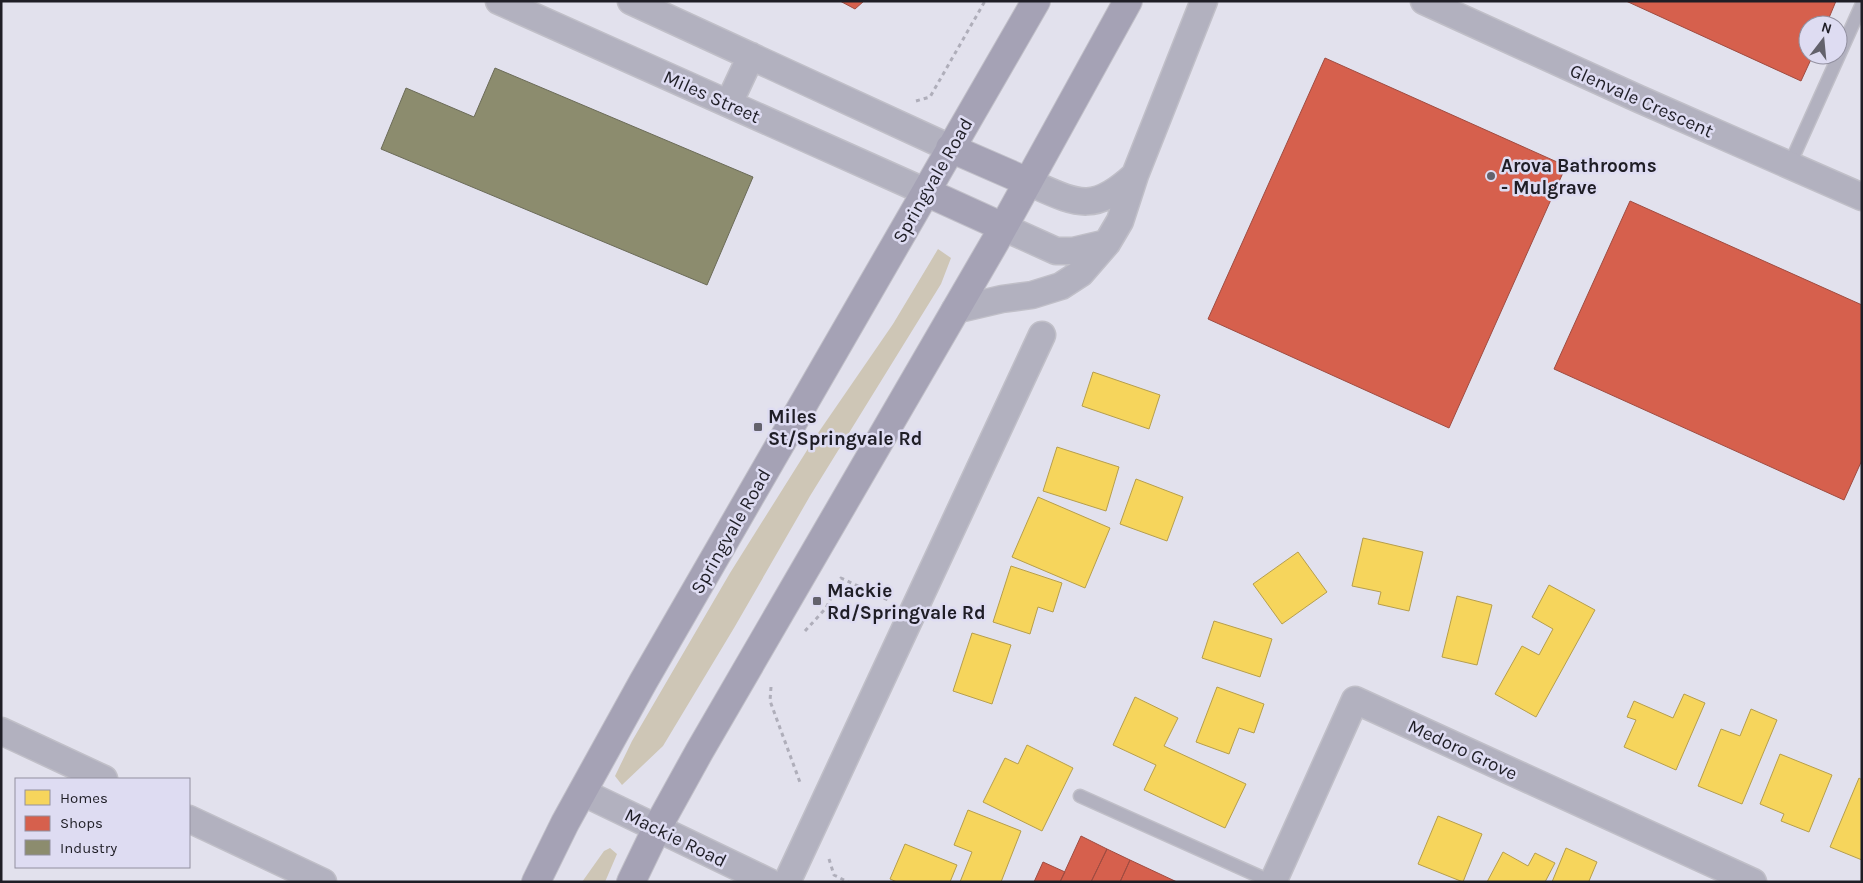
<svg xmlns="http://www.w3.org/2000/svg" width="1863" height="883" viewBox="0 0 1863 883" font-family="Karla,sans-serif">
<rect width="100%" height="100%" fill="#e2e1ed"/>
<path fill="#cec6b6" d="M 938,249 L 951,258 L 941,284 L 810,496 L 734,628 L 663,746 L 622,785 L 615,776 L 632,741 L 730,573 L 816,436 L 893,324 Z
M 610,848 L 617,854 L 605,882 L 582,882 L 604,851 Z"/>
<path fill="#f6d55c" stroke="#b69e4c" d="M 1093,372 L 1160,395 L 1149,429 L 1082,406 Z
M 1057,447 L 1119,467 L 1106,511 L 1043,491 Z
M 1136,479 L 1183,497 L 1167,541 L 1120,524 Z
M 1038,497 L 1110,528 L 1085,588 L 1012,557 Z
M 1363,538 L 1423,552 L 1409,611 L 1378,604 L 1381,592 L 1352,586 Z
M 1298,552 L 1327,592 L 1282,624 L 1253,584 Z
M 1011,566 L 1062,583 L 1053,612 L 1038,607 L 1030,634 L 993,622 Z
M 1549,585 L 1595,610 L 1536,717 L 1495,694 L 1522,646 L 1539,655 L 1553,629 L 1532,617 Z
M 1457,596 L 1492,605 L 1477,665 L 1442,657 Z
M 1214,621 L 1272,639 L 1260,677 L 1202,658 Z
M 972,633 L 1011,645 L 992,704 L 953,691 Z
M 1217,687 L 1264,704 L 1254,733 L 1239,728 L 1229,754 L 1196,742 Z
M 1684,694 L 1705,703 L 1676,770 L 1624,747 L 1636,720 L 1627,717 L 1634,701 L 1673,718 Z
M 1135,697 L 1178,718 L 1164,746 L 1246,784 L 1225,828 L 1144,790 L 1156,765 L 1113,745 Z
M 1751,709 L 1777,720 L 1742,804 L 1698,786 L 1721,729 L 1740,736 Z
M 1027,745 L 1073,768 L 1042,831 L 983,802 L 1005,758 L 1018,764 Z
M 1780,754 L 1832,775 L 1809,832 L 1781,821 L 1784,814 L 1760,804 Z
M 1859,778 L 1862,780 L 1862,860 L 1830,847 Z
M 968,810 L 1021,831 L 1001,882 L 960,882 L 972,852 L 954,845 Z
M 1438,816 L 1482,834 L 1463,882 L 1418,864 Z
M 905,844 L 957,865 L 950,882 L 897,882 L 890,879 Z
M 1566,848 L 1597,862 L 1589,881 L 1590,882 L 1552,882 Z
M 1503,852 L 1528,866 L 1535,853 L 1555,863 L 1545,882 L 1487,882 Z"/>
<path fill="#d6604d" stroke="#9f4c41" d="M 840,1 L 864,1 L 855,9 Z
M 1626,1 L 1836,1 L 1826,25 L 1808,25 L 1808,55 L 1813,55 L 1801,81 Z
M 1325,58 L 1566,166 L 1449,428 L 1208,319 Z
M 1630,201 L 1862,305 L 1862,460 L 1844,500 L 1554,369 Z
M 1081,836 L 1107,849 L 1091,882 L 1060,882 Z
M 1107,849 L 1130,860 L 1120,882 L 1091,882 Z
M 1130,860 L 1177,882 L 1120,882 Z
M 1043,862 L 1065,872 L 1060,882 L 1034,882 Z"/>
<path fill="#8c8c6e" stroke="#6b6b58" d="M 495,68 L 753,177 L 707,285 L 381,149 L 406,88 L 474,117 Z"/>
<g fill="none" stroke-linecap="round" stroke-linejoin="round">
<g stroke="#c0bfc8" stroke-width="15">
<path id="service" d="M 1790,164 L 1862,4
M 1080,796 L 1272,882"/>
</g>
<g stroke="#c0bfc8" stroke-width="29">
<path id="minor" d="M 499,1 L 926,192
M 631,1 L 950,148
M 1424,1 L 1639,99 L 1862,197
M 729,103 L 751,56
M 1028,182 C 1076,203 1092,215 1135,175
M 1003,227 L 1056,251 L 1073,251 L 1107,243 L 1120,221 L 1135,175 L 1204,1
M 955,310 L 1002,299 L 1032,295 L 1061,286 L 1081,273 L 1107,243
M 1,731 L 104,779
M 582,792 L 769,882
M 189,819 L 323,882
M 787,882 L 1042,335
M 1273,882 L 1355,700 L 1753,882"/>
</g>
<g stroke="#c0bfc8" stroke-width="30">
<path id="trunk" d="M 950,148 L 1028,182
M 926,192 L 1003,227
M 536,882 L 565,823 L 643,682 L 1036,1
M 631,882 L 657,828 L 699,752 L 995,242 L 1128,1"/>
</g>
<path stroke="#afaeba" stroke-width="3" stroke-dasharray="4 4" stroke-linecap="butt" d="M 916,101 L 930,97 L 985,1
M 805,631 L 826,608 L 841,578 L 888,600
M 771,687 L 770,701 L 801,785
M 829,859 L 834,875 L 848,882"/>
<use href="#service" stroke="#b2b1bf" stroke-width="12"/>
<use href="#minor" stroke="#b2b1bf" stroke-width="26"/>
<use href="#trunk" stroke="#a5a2b5" stroke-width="28"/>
</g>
<g fill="#63626c" stroke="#dedcf2" stroke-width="2">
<circle cx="1491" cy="176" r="5"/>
<rect x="753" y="422" width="10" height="10" rx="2.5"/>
<rect x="812" y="596" width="10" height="10" rx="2.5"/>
</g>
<g text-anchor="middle" stroke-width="5" stroke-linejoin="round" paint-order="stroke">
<g font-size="19" fill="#1f1e26" stroke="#dedcf2">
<text transform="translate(712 96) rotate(24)" y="7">Miles Street</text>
<text transform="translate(1642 100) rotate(24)" y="7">Glenvale Crescent</text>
<text transform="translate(932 180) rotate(-60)" y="7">Springvale Road</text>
<text transform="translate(730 531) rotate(-60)" y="7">Springvale Road</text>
<text transform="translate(1463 749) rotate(25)" y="7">Medoro Grove</text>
<text transform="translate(676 837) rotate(26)" y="7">Mackie Road</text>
</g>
<g font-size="19" font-weight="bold" fill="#1f1e26" stroke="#dedcf2" text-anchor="start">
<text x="1501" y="172">Arova Bathrooms<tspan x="1501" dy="22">- Mulgrave</tspan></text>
<text x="768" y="423">Miles<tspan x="768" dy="22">St/Springvale Rd</tspan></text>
<text x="827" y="597">Mackie<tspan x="827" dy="22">Rd/Springvale Rd</tspan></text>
</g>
</g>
<rect width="1863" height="883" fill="none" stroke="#1f1e26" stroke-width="5"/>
<rect x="15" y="778" width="175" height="90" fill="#dedcf2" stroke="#9290a0"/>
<rect x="25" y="790" width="25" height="15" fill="#f6d55c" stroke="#9290a0"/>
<text x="60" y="803" font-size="15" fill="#1f1e26">Homes</text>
<rect x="25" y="816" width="25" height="15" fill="#d6604d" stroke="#9290a0"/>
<text x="60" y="828" font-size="15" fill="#1f1e26">Shops</text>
<rect x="25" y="840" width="25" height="15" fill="#8c8c6e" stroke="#9290a0"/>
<text x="60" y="853" font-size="15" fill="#1f1e26">Industry</text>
<g transform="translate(1823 40) rotate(16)"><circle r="24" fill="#dedcf2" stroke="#9290a0"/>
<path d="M0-4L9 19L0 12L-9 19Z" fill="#63626c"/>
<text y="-8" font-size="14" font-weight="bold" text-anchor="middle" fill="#1f1e26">N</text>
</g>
</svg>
